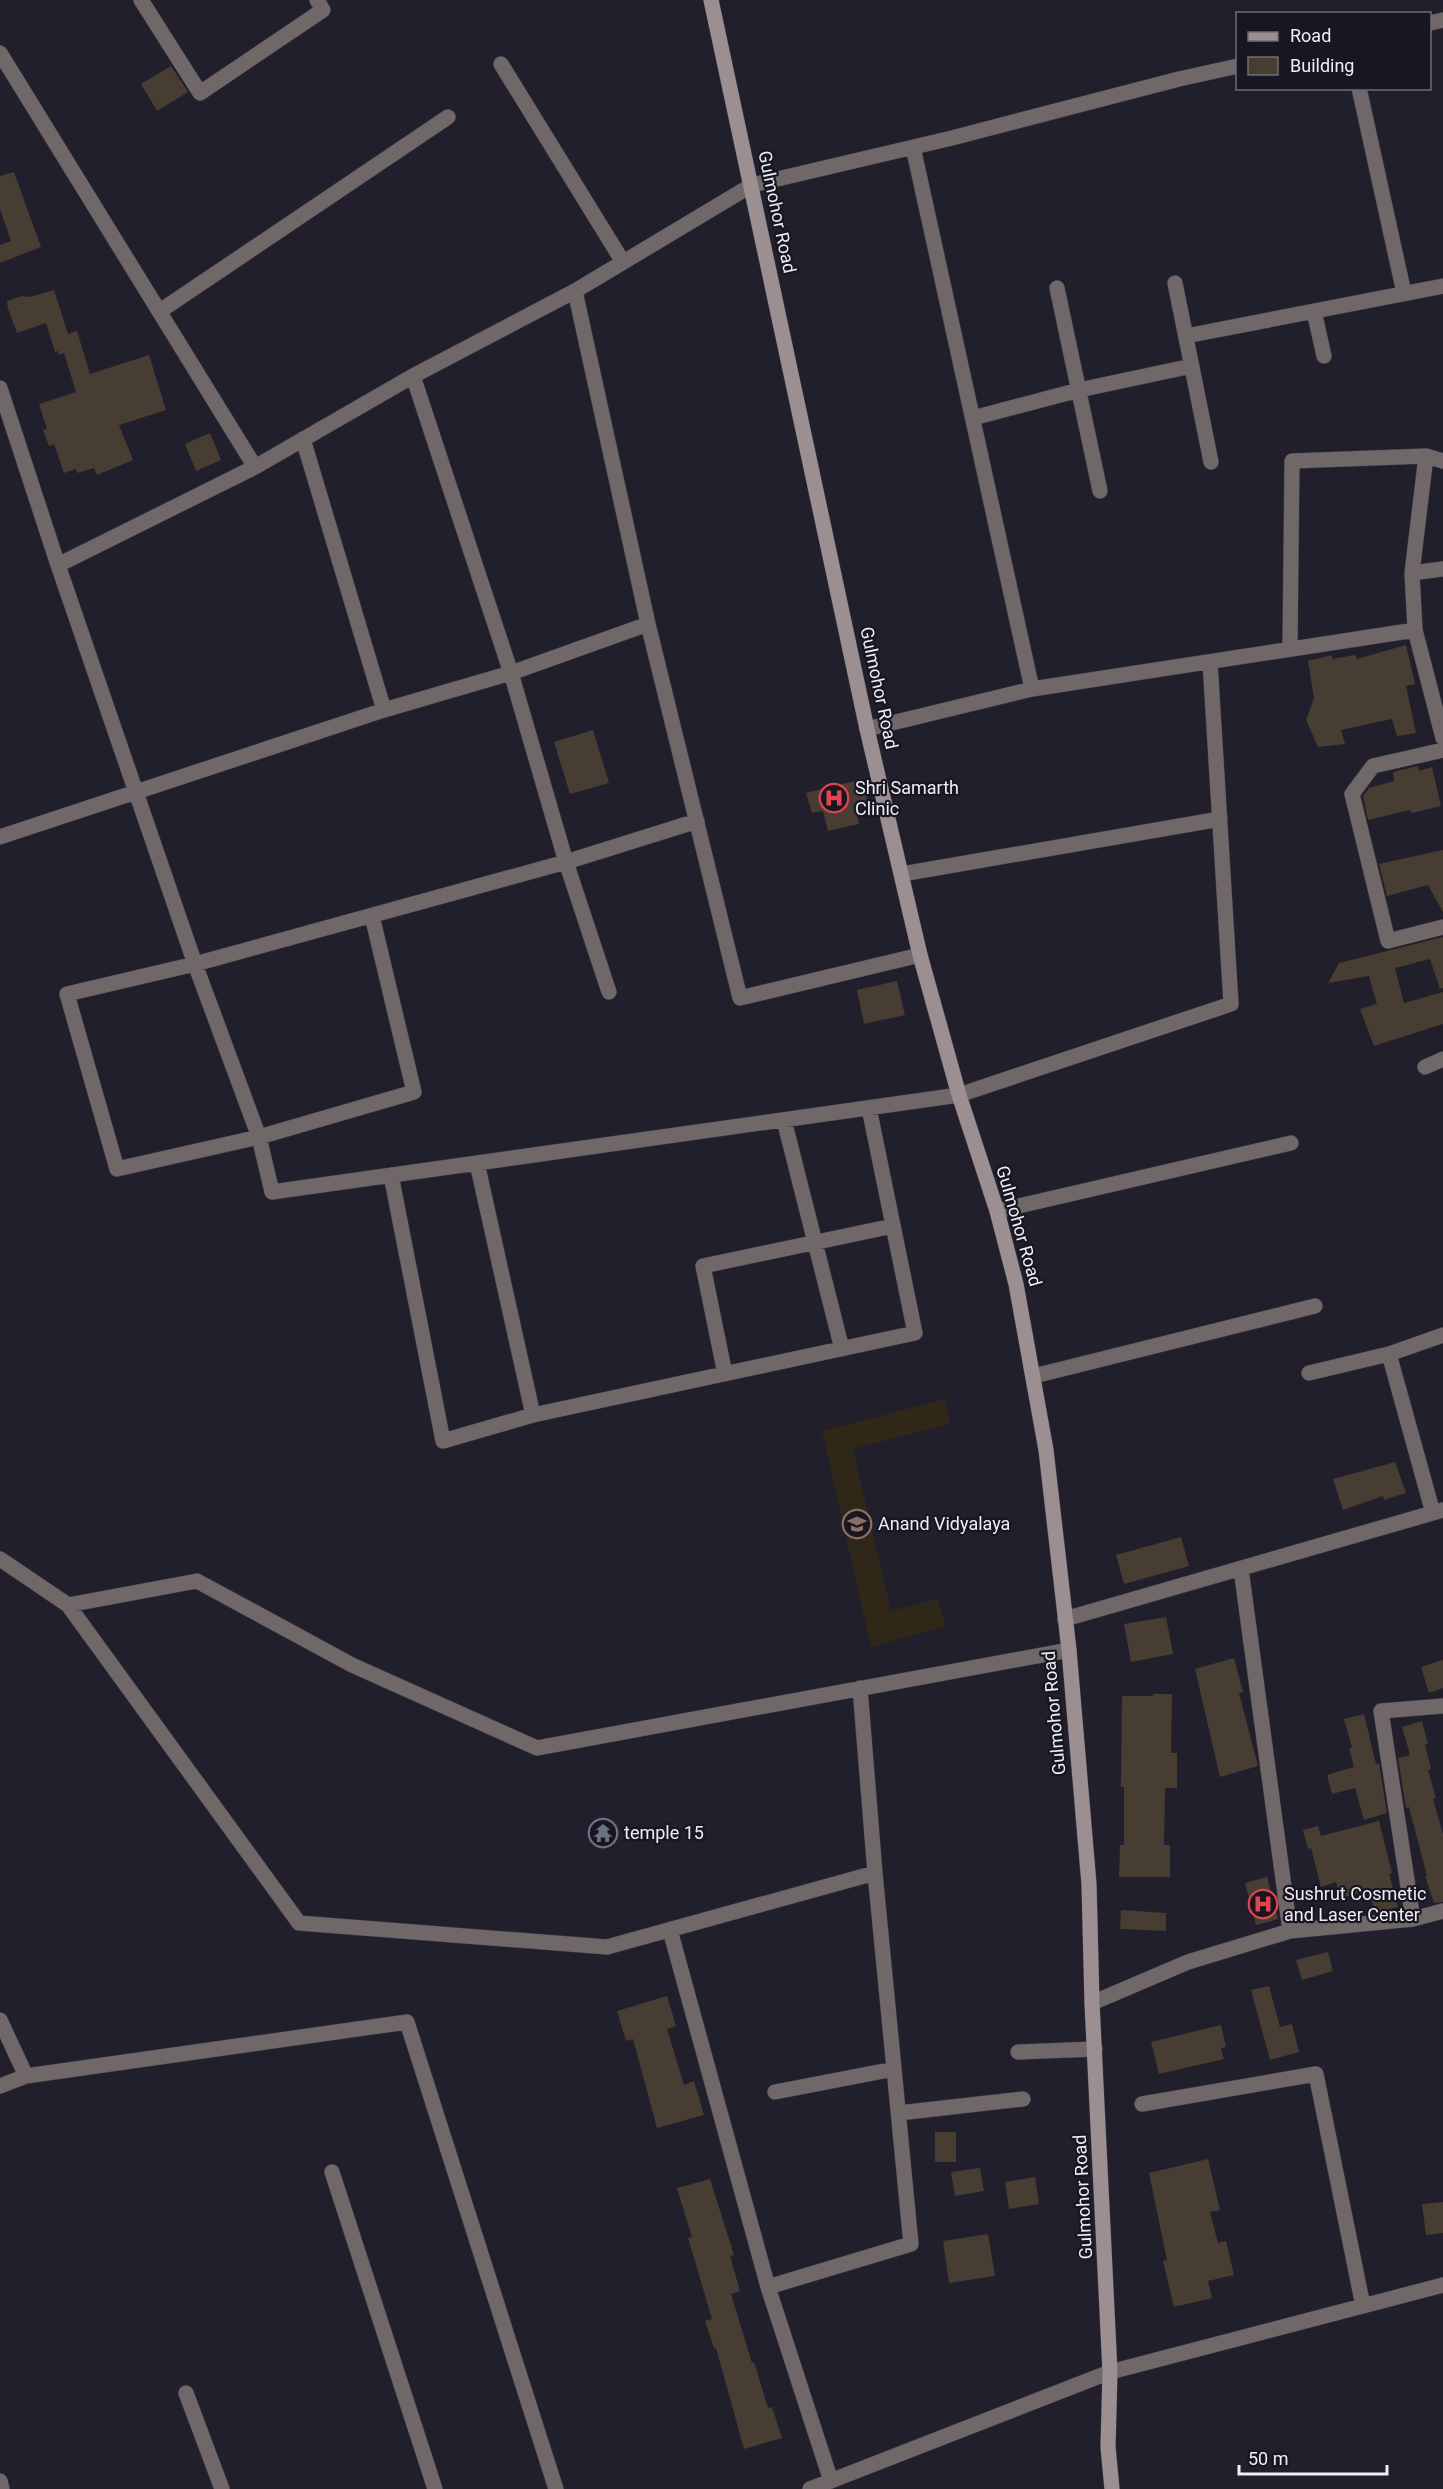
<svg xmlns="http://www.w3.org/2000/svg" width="1443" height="2489" viewBox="0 0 1443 2489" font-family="Roboto,sans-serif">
<rect width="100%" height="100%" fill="#211f2b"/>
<path fill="#2f2717" d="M 945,1399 L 950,1424 L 853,1449 L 891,1611 L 937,1599 L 946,1626 L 871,1647 L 822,1431 Z"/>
<path fill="#483d33" d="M 171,66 L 188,92 L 157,111 L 141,84 Z
M 14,172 L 41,247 L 0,263 L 0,245 L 11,241 L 0,209 L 0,176 Z
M 54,290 L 68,334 L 77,331 L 90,374 L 149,355 L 166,410 L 119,425 L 133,460 L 97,475 L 94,468 L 77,473 L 76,469 L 64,473 L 54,444 L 49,446 L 43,430 L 47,429 L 39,404 L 76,392 L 64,353 L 59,355 L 58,351 L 55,352 L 46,323 L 17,333 L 8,309 L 7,301 L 22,296 L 30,297 Z
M 210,433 L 221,460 L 196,471 L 185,444 Z
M 1406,645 L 1415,684 L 1406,686 L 1416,733 L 1397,736 L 1392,719 L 1341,730 L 1345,744 L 1318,747 L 1306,720 L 1314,698 L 1308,661 L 1332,655 L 1332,659 L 1355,655 L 1357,659 Z
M 593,730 L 609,783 L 570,794 L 554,742 Z
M 1418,766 L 1419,771 L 1432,767 L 1441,806 L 1412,813 L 1410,810 L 1368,820 L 1363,796 L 1369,788 L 1394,781 L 1393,772 Z
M 863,779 L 868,802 L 855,805 L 859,824 L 828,831 L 823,811 L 812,813 L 806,793 Z
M 1443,850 L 1443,912 L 1428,885 L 1387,896 L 1379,864 Z
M 1443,937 L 1443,988 L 1440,989 L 1430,959 L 1395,968 L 1404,1003 L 1443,992 L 1443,1024 L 1374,1046 L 1360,1009 L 1377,1004 L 1369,976 L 1328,983 L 1339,963 Z
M 897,981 L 905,1015 L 864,1024 L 857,990 Z
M 1395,1462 L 1406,1493 L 1384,1500 L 1383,1496 L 1343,1510 L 1333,1479 Z
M 1181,1537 L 1189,1566 L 1124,1584 L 1116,1555 Z
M 1166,1617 L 1173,1654 L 1131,1662 L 1124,1624 Z
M 1234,1658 L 1243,1692 L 1239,1693 L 1258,1766 L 1220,1777 L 1195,1669 Z
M 1443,1660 L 1443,1688 L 1429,1693 L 1421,1667 Z
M 1153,1694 L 1172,1694 L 1171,1753 L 1177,1753 L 1177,1788 L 1165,1788 L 1164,1845 L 1170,1845 L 1170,1877 L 1119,1877 L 1120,1845 L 1124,1845 L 1124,1787 L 1121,1787 L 1122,1696 L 1153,1696 Z
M 1364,1714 L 1376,1764 L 1379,1763 L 1387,1813 L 1364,1820 L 1355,1788 L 1332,1794 L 1327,1775 L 1354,1767 L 1349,1748 L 1352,1747 L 1344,1719 Z
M 1422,1721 L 1428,1744 L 1425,1745 L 1431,1769 L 1428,1770 L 1436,1798 L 1433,1799 L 1443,1834 L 1443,1902 L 1434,1903 L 1425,1876 L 1427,1876 L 1409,1807 L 1406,1808 L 1398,1758 L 1410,1755 L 1402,1727 Z
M 1379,1821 L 1392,1873 L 1389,1874 L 1398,1907 L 1375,1913 L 1369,1890 L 1341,1898 L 1336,1882 L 1321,1887 L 1311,1848 L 1308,1849 L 1303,1830 L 1318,1826 L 1321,1836 Z
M 1267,1877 L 1278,1919 L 1256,1925 L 1245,1883 Z
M 1121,1910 L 1166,1913 L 1166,1931 L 1120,1929 Z
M 1328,1952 L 1333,1971 L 1302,1980 L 1296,1960 Z
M 1269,1986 L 1280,2027 L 1292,2024 L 1299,2052 L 1270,2060 L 1251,1990 Z
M 667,1996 L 676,2026 L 667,2029 L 684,2085 L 694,2081 L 704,2115 L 657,2128 L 633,2039 L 626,2041 L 617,2011 Z
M 1221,2025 L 1226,2047 L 1221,2048 L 1224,2059 L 1159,2074 L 1151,2042 Z
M 935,2132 L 956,2132 L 956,2162 L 935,2162 Z
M 1208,2159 L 1220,2210 L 1210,2212 L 1218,2243 L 1226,2241 L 1234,2275 L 1208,2281 L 1212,2298 L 1174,2307 L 1163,2261 L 1167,2260 L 1149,2173 Z
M 980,2168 L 984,2191 L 955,2196 L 951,2172 Z
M 1035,2177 L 1039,2204 L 1009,2209 L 1005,2182 Z
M 710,2179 L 734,2255 L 730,2256 L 740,2291 L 731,2294 L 752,2363 L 754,2362 L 768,2408 L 772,2407 L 782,2438 L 744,2449 L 716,2348 L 714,2348 L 705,2321 L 712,2319 L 688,2238 L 692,2237 L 677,2188 Z
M 1443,2202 L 1443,2233 L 1426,2235 L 1422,2204 Z
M 988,2234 L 995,2276 L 949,2283 L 943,2241 Z"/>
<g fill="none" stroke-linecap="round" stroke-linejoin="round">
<g stroke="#3e3c47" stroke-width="16">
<path id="street" d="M 141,0 L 200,93 L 323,10 L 317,0
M 1430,23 L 1443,20
M 0,53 L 255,467
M 501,64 L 623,262
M 1359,88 L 1404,293
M 1175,283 L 1211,462
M 1057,288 L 1100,491
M 575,291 L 648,624 L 740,998 L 920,955
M 160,311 L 448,117
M 1314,311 L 1324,356
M 1186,336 L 1443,286
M 413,376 L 511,673 L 566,862 L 609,992
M 0,388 L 58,565 L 255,467 L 413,376 L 575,291 L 752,185 L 952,138 L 1179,79 L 1238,66
M 973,418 L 1079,390 L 1192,366
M 303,439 L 384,710
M 1426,456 L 1412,573 L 1443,569
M 58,565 L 195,964 L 67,994 L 117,1169 L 259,1137 L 414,1092 L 372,916
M 1412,573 L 1415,630 L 1443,738
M 1290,649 L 1292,461 L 1426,456 L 1443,461
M 1032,689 L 1415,630
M 867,729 L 1032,689 L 913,147
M 1443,750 L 1373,766 L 1352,794 L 1388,941 L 1443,927
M 697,821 L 566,862 L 195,964 L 259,1137 L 272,1192 L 959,1095 L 1231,1004 L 1210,662
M 0,837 L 384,710 L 511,673 L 648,624
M 902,874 L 1220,819
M 1425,1067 L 1443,1059
M 784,1120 L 842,1349
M 477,1163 L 533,1415 L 915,1333 L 869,1108
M 391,1175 L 443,1441 L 533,1415
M 997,1211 L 1291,1143
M 1389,1354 L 1433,1513
M 1309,1373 L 1389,1354 L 1443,1335
M 725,1374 L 703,1266 L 893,1226
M 1034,1376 L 1315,1306
M 0,1559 L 68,1605 L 299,1923 L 607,1947 L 875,1873
M 1241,1569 L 1290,1931
M 68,1605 L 197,1581 L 352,1665 L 537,1748 L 1069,1650
M 1065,1619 L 1443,1510
M 1413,1919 L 1381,1711 L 1443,1706
M 670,1930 L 768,2287
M 1092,2003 L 1188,1962 L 1290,1931 L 1413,1919 L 1443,1911
M 0,2020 L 26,2076 L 0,2086
M 1018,2052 L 1095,2049
M 26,2076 L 407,2022 L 556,2489
M 775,2092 L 894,2069
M 1142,2104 L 1316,2074 L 1363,2306
M 899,2113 L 1023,2099
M 332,2172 L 435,2489
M 186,2393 L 222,2489
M 0,2481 L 2,2489
M 831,2481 L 768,2287 L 911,2244 L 875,1873 L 860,1688
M 810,2489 L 1110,2372 L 1443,2285"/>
</g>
<g stroke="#3e3c47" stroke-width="16">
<path id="secondary" d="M 711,0 L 867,729 L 920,955 L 959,1095 L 997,1211 L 1016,1284 L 1046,1450 L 1069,1650 L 1089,1884 L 1092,2003 L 1110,2372 L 1108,2447 L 1112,2489"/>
</g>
<use href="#street" stroke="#6f6768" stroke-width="15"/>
<use href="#secondary" stroke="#9c8f91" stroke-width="15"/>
</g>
<defs>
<g id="hospital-ring" transform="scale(1.5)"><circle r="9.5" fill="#181621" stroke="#e0444e" stroke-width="1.5"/><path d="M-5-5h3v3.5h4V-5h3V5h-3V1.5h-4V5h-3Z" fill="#e0444e"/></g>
<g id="school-ring" transform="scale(1.5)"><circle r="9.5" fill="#181621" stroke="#8d6e63" stroke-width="1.5"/><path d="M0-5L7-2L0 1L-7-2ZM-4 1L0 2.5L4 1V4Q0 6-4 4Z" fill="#8d6e63"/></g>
<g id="temple-ring" transform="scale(1.5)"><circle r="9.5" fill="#181621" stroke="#6b7280" stroke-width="1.5"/><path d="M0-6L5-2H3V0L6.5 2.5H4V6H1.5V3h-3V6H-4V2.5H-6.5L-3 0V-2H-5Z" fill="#6b7280"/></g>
</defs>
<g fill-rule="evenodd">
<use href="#hospital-ring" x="834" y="798"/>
<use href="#school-ring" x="857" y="1524"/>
<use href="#temple-ring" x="603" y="1833"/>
<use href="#hospital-ring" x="1263" y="1904"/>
</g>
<g text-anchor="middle" stroke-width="4.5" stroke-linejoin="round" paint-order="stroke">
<g font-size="18" fill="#efeef6" stroke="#181621">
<text transform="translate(777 212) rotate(78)" y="6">Gulmohor Road</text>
<text transform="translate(879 688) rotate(78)" y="6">Gulmohor Road</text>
<text transform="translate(1019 1226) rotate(74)" y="6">Gulmohor Road</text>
<text transform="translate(1054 1713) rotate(-95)" y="6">Gulmohor Road</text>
<text transform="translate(1083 2197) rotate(-93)" y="6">Gulmohor Road</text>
</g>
<g font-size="18" fill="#efeef6" stroke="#181621" text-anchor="start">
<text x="855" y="794">Shri Samarth<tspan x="855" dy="21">Clinic</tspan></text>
<text x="878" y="1530">Anand Vidyalaya</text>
<text x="624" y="1839">temple 15</text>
<text x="1284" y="1900">Sushrut Cosmetic<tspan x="1284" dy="21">and Laser Center</tspan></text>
</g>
</g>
<rect x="1236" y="12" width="195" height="78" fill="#181621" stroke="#6e6c76" stroke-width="1.5"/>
<rect x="1248" y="32" width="30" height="9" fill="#9c8f91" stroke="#6e6c76" stroke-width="1.5"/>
<text x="1290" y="42" font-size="18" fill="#efeef6">Road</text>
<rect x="1248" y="57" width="30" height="18" fill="#483d33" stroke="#6e6c76" stroke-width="1.5"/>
<text x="1290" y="72" font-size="18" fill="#efeef6">Building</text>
<path d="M1239 2465v9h148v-9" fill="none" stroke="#efeef6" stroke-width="3"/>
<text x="1248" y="2465" font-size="18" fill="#efeef6" stroke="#181621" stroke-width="4.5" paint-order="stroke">50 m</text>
</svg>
